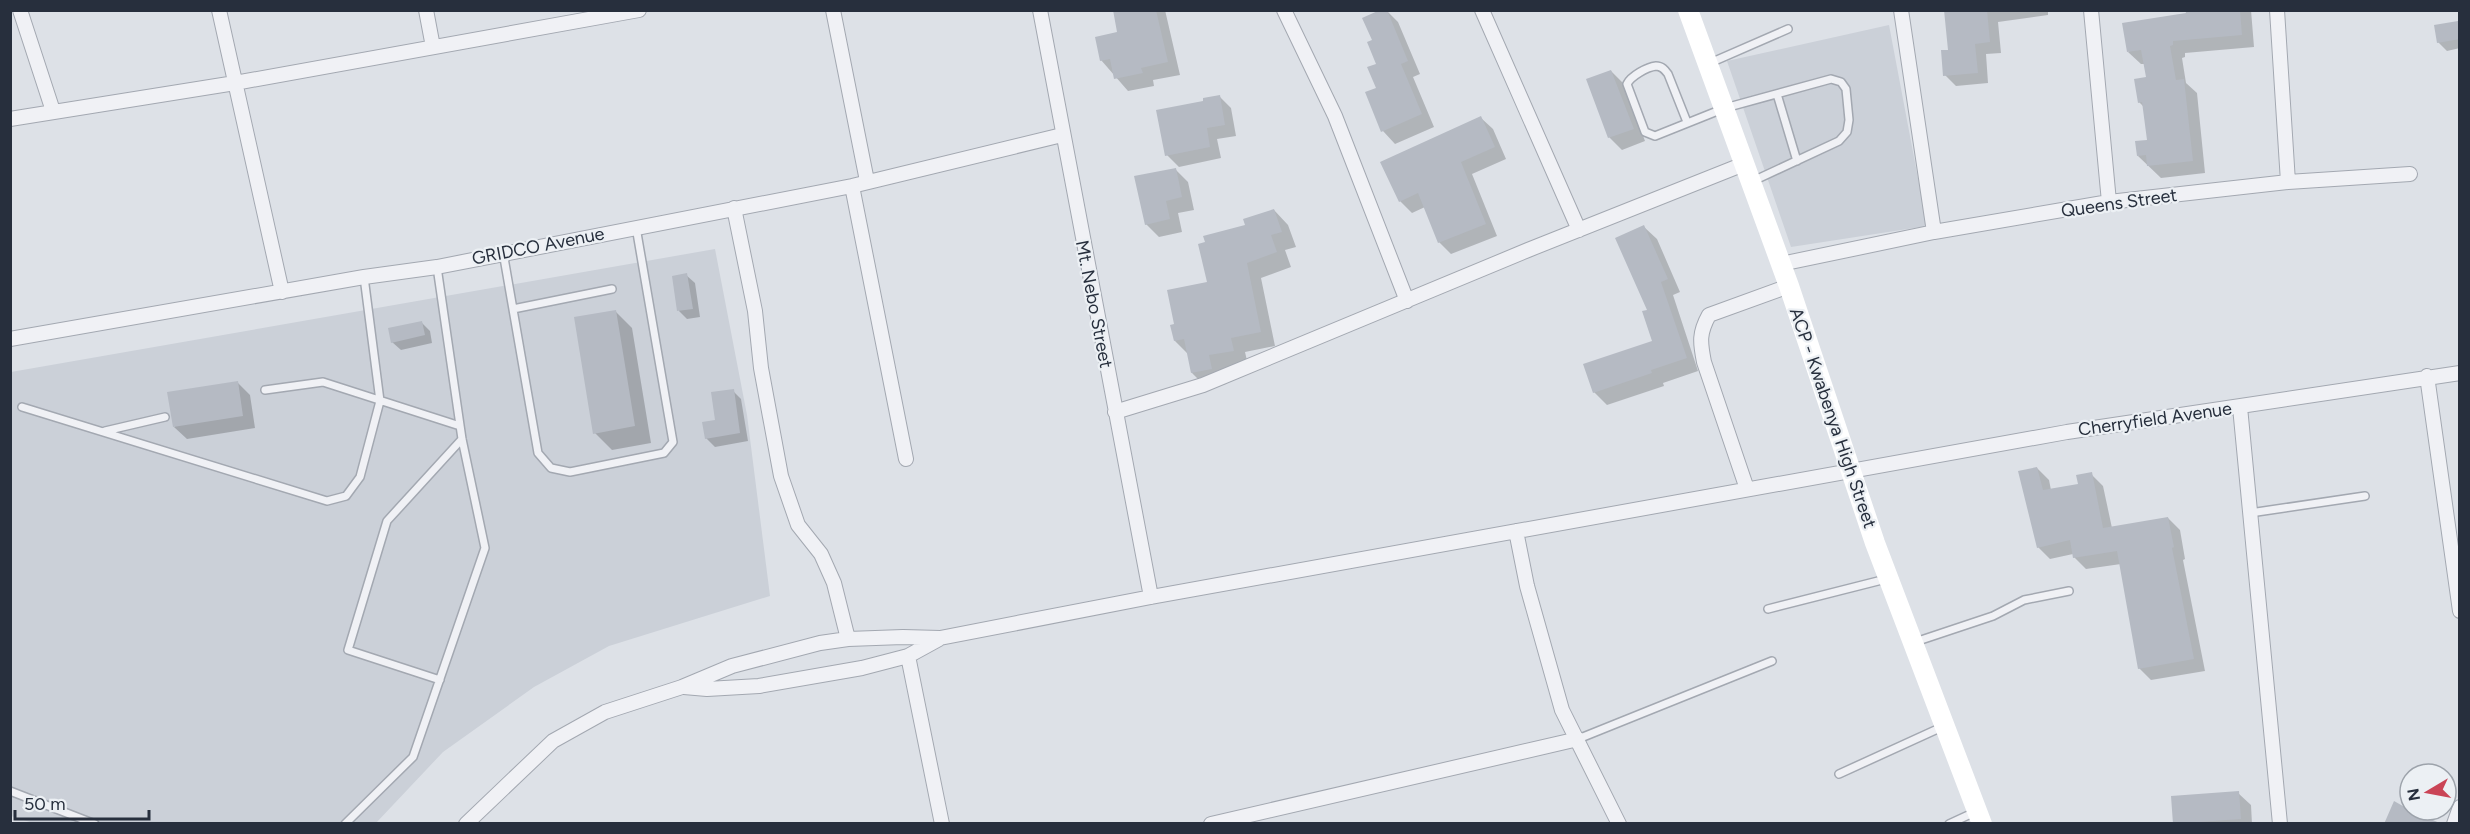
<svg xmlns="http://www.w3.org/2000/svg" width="2470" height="834" viewBox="0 0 2470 834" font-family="Figtree,sans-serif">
<rect width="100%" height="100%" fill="#dde1e7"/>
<path fill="#cbd0d8" d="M 1889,25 L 1927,226 L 1791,247 L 1727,61 Z
M 715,249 L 747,415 L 770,596 L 609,646 L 534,687 L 443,752 L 376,823 L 36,824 L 11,816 L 11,372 Z"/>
<path fill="#0003" d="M 1114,10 L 1165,10 L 1180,75 L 1153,80 L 1154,86 L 1128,91 L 1101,60 L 1119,33 Z
M 1386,10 L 1398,22 L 1420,74 L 1413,77 L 1434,127 L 1395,144 L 1383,131 L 1378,89 L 1378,64 L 1374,40 Z
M 1946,10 L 2048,10 L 2048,15 L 1998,22 L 2001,53 L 1986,54 L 1988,83 L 1956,86 L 1945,75 L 1949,51 Z
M 2187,10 L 2251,10 L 2254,47 L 2185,53 L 2185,57 L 2182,58 L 2186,83 L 2197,93 L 2205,173 L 2161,178 L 2138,156 L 2148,141 L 2144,107 L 2139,102 L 2147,79 L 2145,64 L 2141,64 L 2128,52 L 2187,14 Z
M 2458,22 L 2460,24 L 2460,48 L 2447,51 L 2438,42 Z
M 1611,71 L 1624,84 L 1645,141 L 1622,150 L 1609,137 Z
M 1220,97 L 1231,108 L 1236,136 L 1217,139 L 1221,158 L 1179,167 L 1167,155 L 1205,102 Z
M 1481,118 L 1493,129 L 1506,159 L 1472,174 L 1497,236 L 1451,254 L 1439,242 L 1425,207 L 1412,213 L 1400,201 Z
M 1175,169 L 1188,182 L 1194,210 L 1178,213 L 1182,232 L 1159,237 L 1146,224 Z
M 1274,210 L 1288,225 L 1296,247 L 1285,250 L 1291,267 L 1261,278 L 1275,346 L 1245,352 L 1248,365 L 1223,370 L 1226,384 L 1207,388 L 1192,373 L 1188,354 L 1175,341 L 1176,325 L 1209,283 L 1247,226 Z
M 1644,227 L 1657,239 L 1680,292 L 1673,295 L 1698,371 L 1663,383 L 1664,386 L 1607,405 L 1594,392 L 1654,342 L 1649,311 Z
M 686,275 L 695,283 L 700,317 L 687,319 L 679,311 Z
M 615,311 L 632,328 L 651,443 L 612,450 L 595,433 Z
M 421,322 L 430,331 L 432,343 L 401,350 L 392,342 Z
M 237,382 L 250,395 L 255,428 L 187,439 L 174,427 Z
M 733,391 L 741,399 L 748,441 L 715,447 L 706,438 Z
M 2037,468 L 2049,480 L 2051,490 L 2080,485 L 2091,474 L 2103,486 L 2112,528 L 2168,518 L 2180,530 L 2185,559 L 2183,560 L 2205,671 L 2151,680 L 2139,668 L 2121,564 L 2086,569 L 2074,557 L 2073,554 L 2050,559 L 2038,547 Z
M 2238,793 L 2251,805 L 2252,824 L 2175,824 Z"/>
<path fill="#b5bac3" d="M 1113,10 L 1156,10 L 1168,62 L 1141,68 L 1143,73 L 1114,79 L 1110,59 L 1100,61 L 1095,37 L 1117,32 Z
M 1380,10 L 1387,10 L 1408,61 L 1401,64 L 1422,114 L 1381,132 L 1365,92 L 1376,88 L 1367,67 L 1376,64 L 1367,42 L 1372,40 L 1362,18 Z
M 1944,10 L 1987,10 L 1990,42 L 1975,44 L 1978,73 L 1943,76 L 1941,50 L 1948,50 Z
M 2185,10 L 2240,10 L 2242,35 L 2173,41 L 2173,45 L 2170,46 L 2176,80 L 2184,79 L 2193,161 L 2147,166 L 2146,155 L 2137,156 L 2135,141 L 2147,140 L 2142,102 L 2138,103 L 2134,79 L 2146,77 L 2141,50 L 2127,52 L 2122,23 L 2186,13 Z
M 2458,21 L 2460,39 L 2437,43 L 2434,25 Z
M 1611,70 L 1634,129 L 1608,138 L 1586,79 Z
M 1220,95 L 1225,125 L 1207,128 L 1210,147 L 1165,156 L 1156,110 L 1203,101 L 1203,98 Z
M 1481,116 L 1495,147 L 1461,162 L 1486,224 L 1438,243 L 1418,193 L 1399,202 L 1380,162 Z
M 1176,168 L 1182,197 L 1166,201 L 1170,219 L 1145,225 L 1134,176 Z
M 1274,209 L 1282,232 L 1271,235 L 1277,252 L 1247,263 L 1261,332 L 1231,338 L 1234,351 L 1209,355 L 1212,369 L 1191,373 L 1184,339 L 1174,341 L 1170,325 L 1174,324 L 1167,290 L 1207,282 L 1198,244 L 1205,242 L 1203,236 L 1245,225 L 1243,219 Z
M 1644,225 L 1668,279 L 1661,282 L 1687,358 L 1651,370 L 1652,373 L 1593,393 L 1583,364 L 1652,341 L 1642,311 L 1647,310 L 1615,238 Z
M 687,273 L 693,309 L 677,311 L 672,276 Z
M 616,310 L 635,426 L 593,434 L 574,317 Z
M 422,321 L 425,335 L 391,343 L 388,328 Z
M 238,381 L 243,416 L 173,427 L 167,392 Z
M 734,389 L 740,433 L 705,439 L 702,422 L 715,420 L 711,392 Z
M 2037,467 L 2043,490 L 2078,484 L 2076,475 L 2092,472 L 2103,528 L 2168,517 L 2174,547 L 2172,548 L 2194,659 L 2138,669 L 2117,551 L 2073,558 L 2070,540 L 2037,548 L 2018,471 Z
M 2239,791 L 2241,819 L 2173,824 L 2171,796 Z
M 2394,801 L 2410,810 L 2442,824 L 2384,824 Z"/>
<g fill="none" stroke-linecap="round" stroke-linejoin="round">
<g stroke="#a3a8b1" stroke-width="10">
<path id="lane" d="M 1710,63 L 1788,29
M 1777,94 L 1797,161
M 1687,122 L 1668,74 C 1665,70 1662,66 1656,66 C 1647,67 1631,76 1627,84 L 1645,132 L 1655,136 L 1725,108 L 1831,79 L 1841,82 L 1846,89 L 1849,120 L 1847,132 L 1839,141 L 1753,181
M 503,252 L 538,453 L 551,468 L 570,472 L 664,453 L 673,442 L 636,227
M 513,309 L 612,289
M 265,390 L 323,382 L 460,426
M 22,407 L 327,501 L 346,496 L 360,477 L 380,401 L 364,277
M 105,431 L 165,417
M 2250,513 L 2365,496
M 1768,609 L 1886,579
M 1915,642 L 1993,616 L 2024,600 L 2069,591
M 440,680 L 348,650 L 387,521 L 462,439
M 1578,739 L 1772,661
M 1839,774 L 1942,727
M 10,791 L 95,824
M 345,824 L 413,757 L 485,548 L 462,439 L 437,267
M 1949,824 L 1975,812"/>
</g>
<g stroke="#a3a8b1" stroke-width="16">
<path id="street" d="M 20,10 L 53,111
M 219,10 L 282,292
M 426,10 L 433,47
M 833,10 L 867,181
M 1040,10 L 1151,597
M 1284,10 L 1335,116 L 1407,301
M 1482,10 L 1579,230
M 1901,10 L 1934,232
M 2091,10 L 2109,202
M 10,119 L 235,83 L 639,10
M 2288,182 L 2410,174
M 852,186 L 906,459
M 734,208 L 755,311 L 761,368 L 781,476 L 798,525 L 821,554 L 834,583 L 848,639
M 1781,264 L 1934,232 L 2109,202 L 2288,182 L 2277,10
M 10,339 L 364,277 L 437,267 L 852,186 L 1062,135
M 2427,376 L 2460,611
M 2240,407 L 2280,824
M 1115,412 L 1203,385 L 1528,250 L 1744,164
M 1747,489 L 1704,362 C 1700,342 1699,333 1709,315 L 1789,286
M 1516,531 L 1527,586 L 1562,710 L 1619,824
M 908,656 L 942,824
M 684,687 L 707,689 L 759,686 L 862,668 L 908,656 L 939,639
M 466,824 L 553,741 L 605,712 L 682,687 L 732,666 L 820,643 L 848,639 L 903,637 L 940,638 L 1151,597 L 2067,432 L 2460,373
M 1211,824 L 1578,739
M 2454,824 L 2460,807"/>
</g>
<use href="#lane" stroke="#f0f1f5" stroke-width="7"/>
<use href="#street" stroke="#f0f1f5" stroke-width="14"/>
<path stroke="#fff" stroke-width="20" d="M 1688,10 L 1789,286 L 1875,543 L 1982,824"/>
</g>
<g text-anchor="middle" stroke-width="4.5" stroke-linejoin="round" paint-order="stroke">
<g font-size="18" fill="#272f3d" stroke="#ecf0f4">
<text transform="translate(2119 203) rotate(-8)" y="6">Queens Street</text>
<text transform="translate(538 246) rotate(-11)" y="6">GRIDCO Avenue</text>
<text transform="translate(1094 304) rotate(79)" y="6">Mt. Nebo Street</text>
<text transform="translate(1833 418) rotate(71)" y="6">ACP - Kwabenya High Street</text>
<text transform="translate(2155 419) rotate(-8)" y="6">Cherryfield Avenue</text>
</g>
</g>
<rect width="2470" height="834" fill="none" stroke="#272f3d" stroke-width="24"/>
<g transform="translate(2428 792) rotate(260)"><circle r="28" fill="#ecf0f4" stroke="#9da3ab" stroke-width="1.5"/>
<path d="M0-4.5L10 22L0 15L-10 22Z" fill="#ca4456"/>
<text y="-9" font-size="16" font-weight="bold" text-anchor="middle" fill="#272f3d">N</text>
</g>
<path d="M15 810v9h134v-9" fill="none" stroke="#272f3d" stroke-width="3"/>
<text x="24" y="810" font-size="18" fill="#272f3d" stroke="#ecf0f4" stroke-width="4.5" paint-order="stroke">50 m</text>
</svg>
